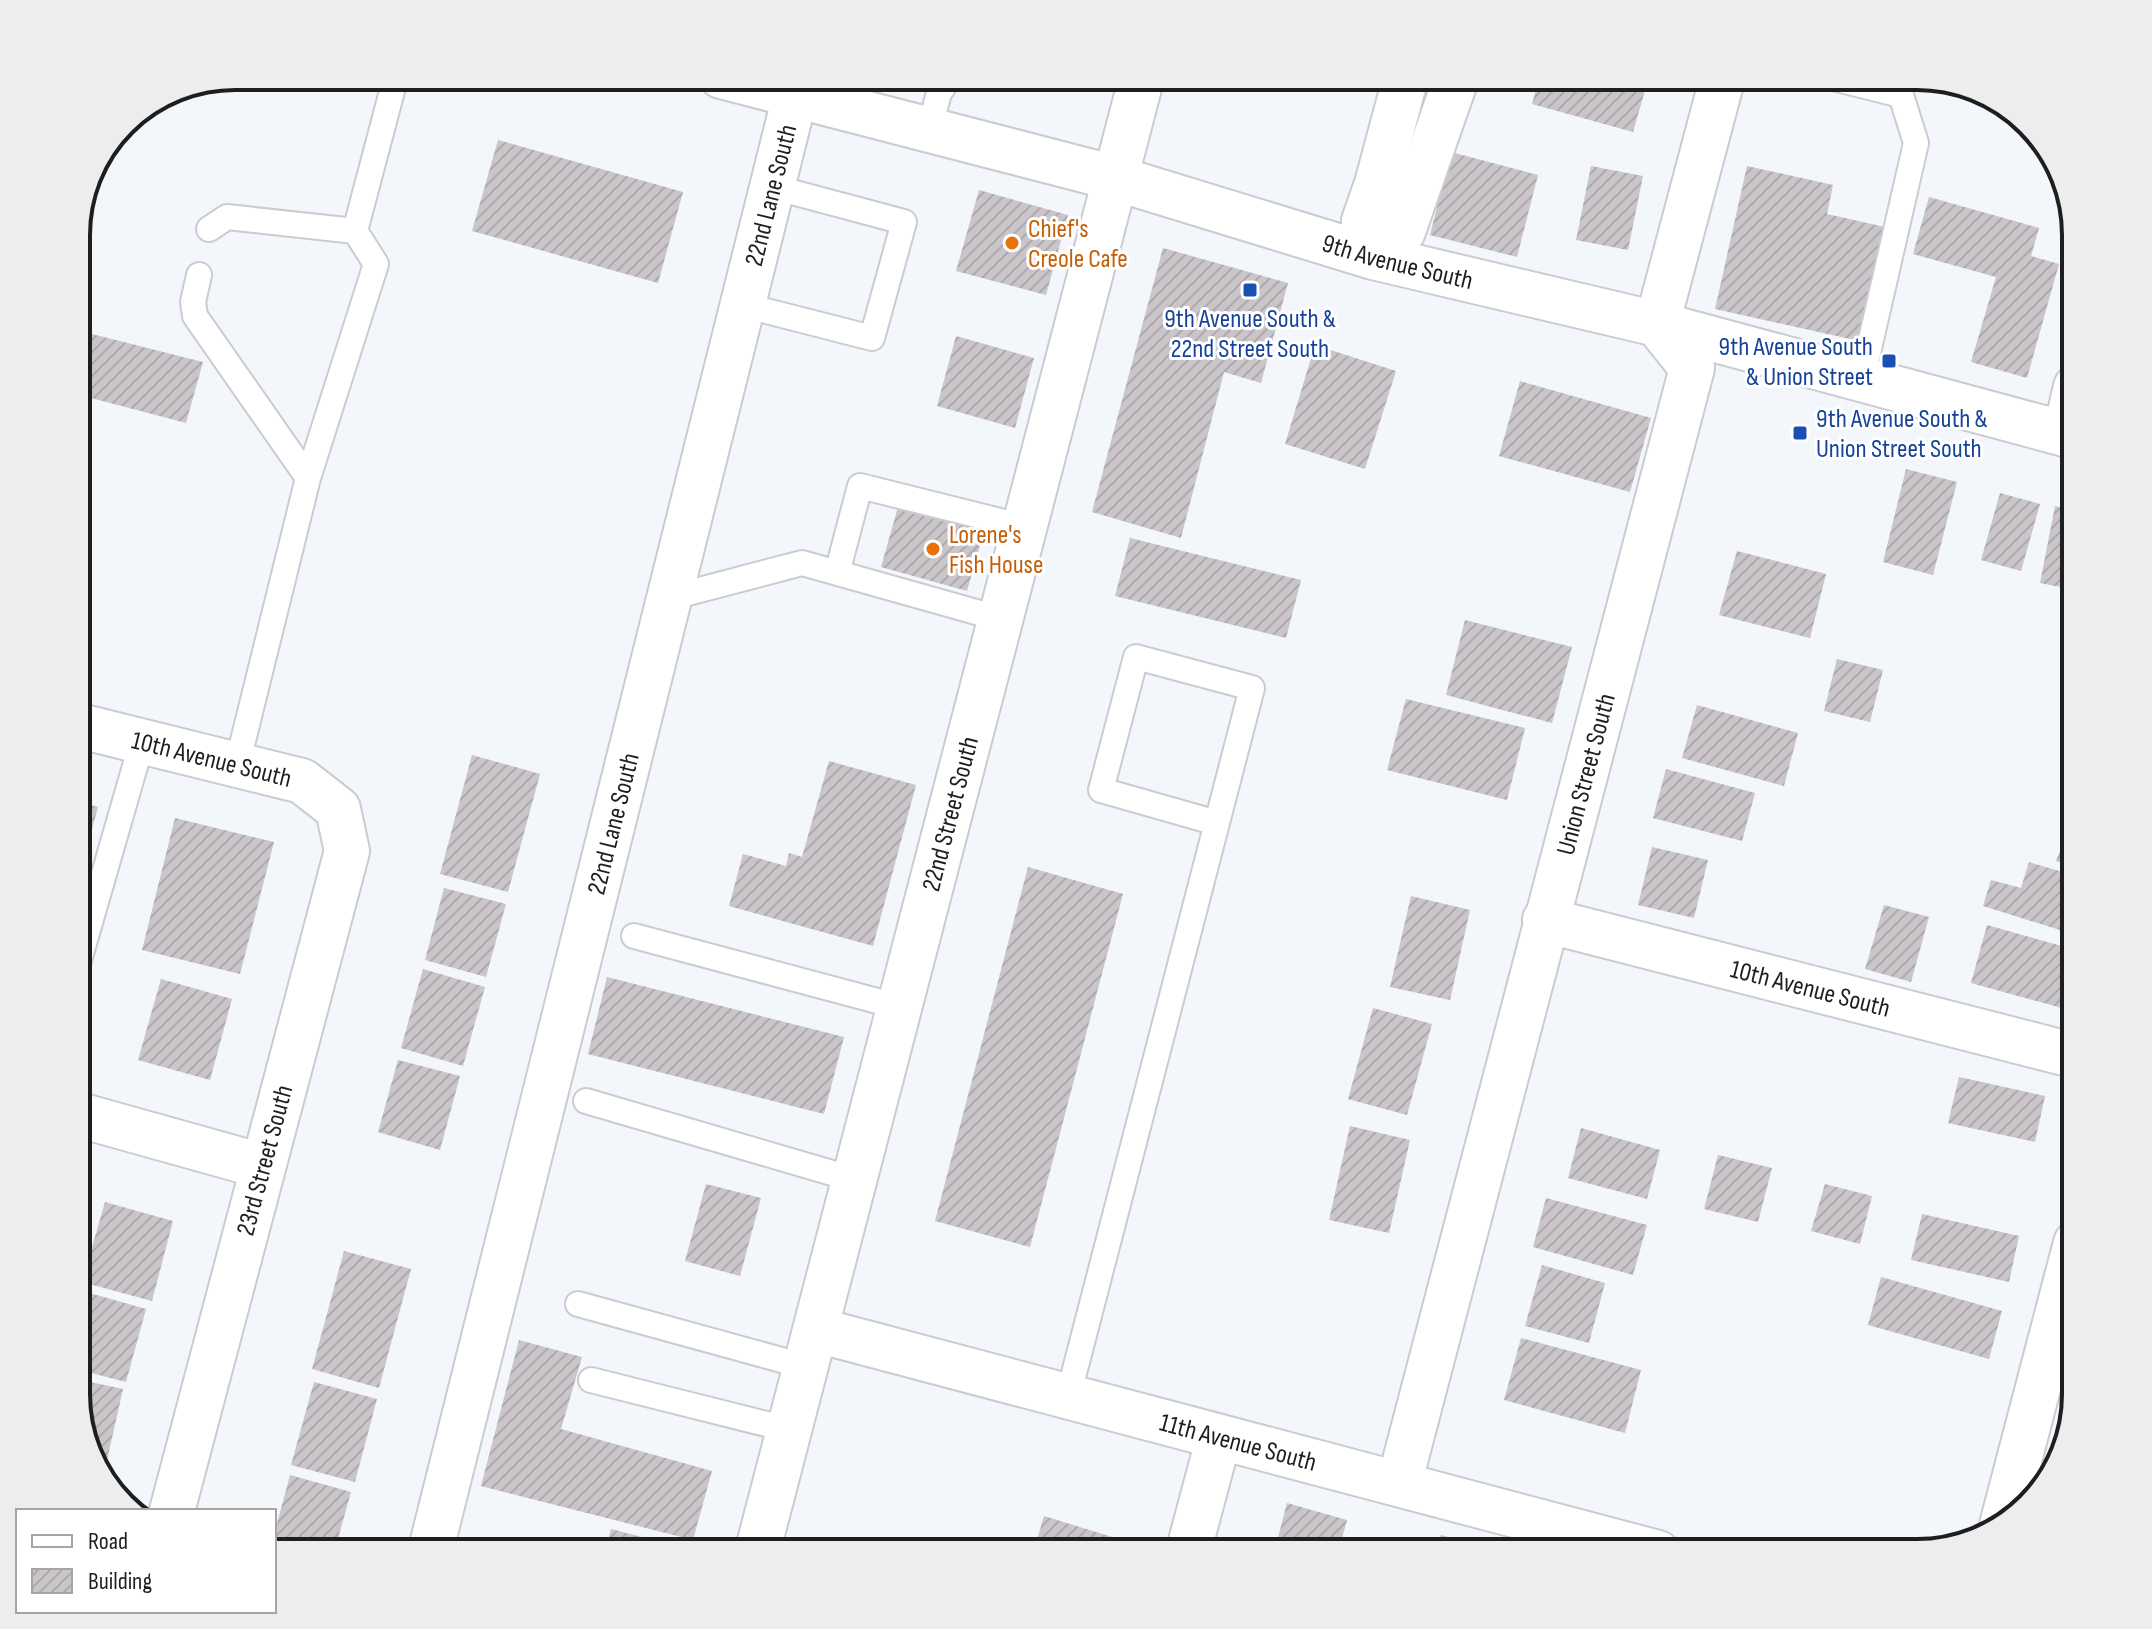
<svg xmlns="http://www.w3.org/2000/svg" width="2152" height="1629" viewBox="0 0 2152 1629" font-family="'Sofia Sans Condensed',sans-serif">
<defs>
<pattern id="building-hatch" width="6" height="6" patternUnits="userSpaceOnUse" patternTransform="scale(2)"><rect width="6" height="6" fill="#cac5c8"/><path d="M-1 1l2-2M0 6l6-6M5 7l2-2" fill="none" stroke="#ada9ac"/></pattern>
</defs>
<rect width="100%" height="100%" fill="#f3f6fb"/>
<path fill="url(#building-hatch)" d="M 1540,76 L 1634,76 L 1648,80 L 1633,132 L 1532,104 Z
M 498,140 L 683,192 L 658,283 L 472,231 Z
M 1451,152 L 1538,175 L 1517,257 L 1430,235 Z
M 1591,166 L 1643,176 L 1628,250 L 1576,240 Z
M 1747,166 L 1833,185 L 1827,214 L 1885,227 L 1859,341 L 1715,309 Z
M 979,190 L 1068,215 L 1046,295 L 956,271 Z
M 1929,197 L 2039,228 L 2031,256 L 2059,264 L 2027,378 L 1971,362 L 1996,277 L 1913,254 Z
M 1163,248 L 1288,283 L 1261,383 L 1224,372 L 1181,538 L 1092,512 Z
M 76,330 L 203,362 L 186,423 L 76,394 Z
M 956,336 L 1034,358 L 1015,428 L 937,406 Z
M 1315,345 L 1396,371 L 1365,469 L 1285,444 Z
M 1520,381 L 1651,418 L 1630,492 L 1499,456 Z
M 1906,469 L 1957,482 L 1933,575 L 1883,562 Z
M 2000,493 L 2040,504 L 2021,571 L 1981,560 Z
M 2055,506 L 2076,511 L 2076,590 L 2040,583 Z
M 898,507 L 984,531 L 967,591 L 881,567 Z
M 1130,538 L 1301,580 L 1286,638 L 1115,596 Z
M 1737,551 L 1826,574 L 1810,638 L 1719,615 Z
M 1465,620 L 1572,647 L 1552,723 L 1446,695 Z
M 1837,659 L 1883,670 L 1870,722 L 1824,711 Z
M 1406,699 L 1525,728 L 1507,800 L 1387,770 Z
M 1697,705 L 1798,733 L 1784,786 L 1682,758 Z
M 2075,733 L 2076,733 L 2076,780 L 2063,776 Z
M 472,755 L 540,774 L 508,892 L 440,874 Z
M 829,761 L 916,785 L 873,946 L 729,906 L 743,854 L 786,866 L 789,853 L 802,857 Z
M 1666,769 L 1755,793 L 1742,841 L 1653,818 Z
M 76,801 L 98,807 L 80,873 L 76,872 Z
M 2076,812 L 2076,869 L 2056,861 Z
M 175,818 L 274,842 L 240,974 L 142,950 Z
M 1652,847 L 1708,860 L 1694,918 L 1638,905 Z
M 2029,862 L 2076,876 L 2076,935 L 1983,906 L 1991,880 L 2021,888 Z
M 1028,867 L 1123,894 L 1030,1247 L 935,1221 Z
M 444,888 L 506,904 L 486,977 L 425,960 Z
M 1411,896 L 1470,910 L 1450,1000 L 1390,987 Z
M 1884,905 L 1929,917 L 1911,982 L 1865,969 Z
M 1987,925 L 2076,950 L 2076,1012 L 1971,983 Z
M 423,969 L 485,987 L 463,1066 L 401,1048 Z
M 607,977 L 844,1037 L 824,1114 L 588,1054 Z
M 161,979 L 232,999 L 210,1080 L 138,1060 Z
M 1373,1008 L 1432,1024 L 1407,1115 L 1348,1099 Z
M 398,1060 L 460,1076 L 440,1150 L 378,1132 Z
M 1959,1077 L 2045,1096 L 2035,1142 L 1948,1123 Z
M 1350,1126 L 1410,1140 L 1389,1233 L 1329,1220 Z
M 1581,1128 L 1660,1150 L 1647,1199 L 1568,1178 Z
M 1718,1155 L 1772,1168 L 1758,1222 L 1704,1209 Z
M 706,1184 L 761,1198 L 740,1276 L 685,1261 Z
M 1825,1184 L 1872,1196 L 1860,1244 L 1811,1231 Z
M 1546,1198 L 1647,1225 L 1633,1275 L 1533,1247 Z
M 105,1202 L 173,1221 L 152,1301 L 82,1282 Z
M 1922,1214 L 2019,1236 L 2009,1282 L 1911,1260 Z
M 344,1251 L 411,1269 L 379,1388 L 312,1369 Z
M 1542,1265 L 1605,1283 L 1589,1343 L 1525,1326 Z
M 1881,1277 L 2002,1311 L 1989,1359 L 1868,1325 Z
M 79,1290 L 146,1309 L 126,1382 L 76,1369 L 76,1300 Z
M 1521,1338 L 1641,1370 L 1625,1433 L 1504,1400 Z
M 519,1340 L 582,1357 L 561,1429 L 712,1471 L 693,1540 L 481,1486 Z
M 76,1379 L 123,1389 L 105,1469 L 93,1465 L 76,1404 Z
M 314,1382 L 377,1399 L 355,1482 L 291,1465 Z
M 290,1475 L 351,1492 L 334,1553 L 274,1553 L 274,1535 Z
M 1287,1503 L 1347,1520 L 1338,1553 L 1274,1553 Z
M 1044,1516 L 1135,1544 L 1132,1553 L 1033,1553 Z
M 611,1529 L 700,1552 L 699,1553 L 605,1553 Z
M 1441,1535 L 1503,1552 L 1502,1553 L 1436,1553 Z"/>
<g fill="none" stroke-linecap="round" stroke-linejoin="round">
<g stroke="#caccd1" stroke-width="28">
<path id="lane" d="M 1825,76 L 1901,95 L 1916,143 L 1862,379
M 929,130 L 939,93 L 951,76
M 209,229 L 227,217 L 355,231 L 396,76
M 199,275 L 193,302 L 195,316 L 308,478 L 237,765
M 743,305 L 872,338 L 904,222 L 773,187
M 308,478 L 376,264 L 355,231
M 837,573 L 860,486 L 1024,527
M 669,598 L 802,563 L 1001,619
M 634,936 L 900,1007
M 76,971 L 142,742
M 586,1101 L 856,1180
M 578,1304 L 807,1367
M 591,1380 L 790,1430
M 1068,1396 L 1078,1358 L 1252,688 L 1136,657 L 1101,790 L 1217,823"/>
</g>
<g stroke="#caccd1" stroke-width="48">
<g id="street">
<path d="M 1378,241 L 1403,231 L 1457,76"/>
<path d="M 1378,241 L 1364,221 L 1377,184 L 1406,76"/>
<path d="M 2065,434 L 2076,387"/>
<path id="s1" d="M 76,725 L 302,781 L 338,809 L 347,851 L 172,1511"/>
<path id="s2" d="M 1545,920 L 2076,1056"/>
<path d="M 76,1114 L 262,1166"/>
<path id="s3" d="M 817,1330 L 1658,1553"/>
<path id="s4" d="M 1399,1484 L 1692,368 L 1657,324 L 1723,76"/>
<path d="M 2002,1525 L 2076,1243"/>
<path id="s5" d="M 430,1553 L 795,96"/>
<path d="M 1188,1553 L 1219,1437"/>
</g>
</g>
<g stroke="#caccd1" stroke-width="48">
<g id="secondary">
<path id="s6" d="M 721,76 L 1115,178 L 1373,257 L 1657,324 L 2076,437"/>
<path id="s7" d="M 757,1553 L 1142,76"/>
</g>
</g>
<use href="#lane" stroke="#fff" stroke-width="24"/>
<use href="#street" stroke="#fff" stroke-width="44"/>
<use href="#secondary" stroke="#fff" stroke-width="44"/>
</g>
<g fill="#e8710a" stroke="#fff" stroke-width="3">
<circle cx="1012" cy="243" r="8"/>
<circle cx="933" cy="549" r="8"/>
</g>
<g fill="#1a4fb4" stroke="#fff" stroke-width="3">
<rect x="1242" y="282" width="16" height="16" rx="4"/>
<rect x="1881" y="353" width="16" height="16" rx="4"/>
<rect x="1792" y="425" width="16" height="16" rx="4"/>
</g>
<g text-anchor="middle" stroke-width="6" stroke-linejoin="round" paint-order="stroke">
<g font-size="26" fill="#1d1e20" stroke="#fff">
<text dy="9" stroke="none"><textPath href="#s5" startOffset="1400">22nd Lane South</textPath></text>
<text dy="9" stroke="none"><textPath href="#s6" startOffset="702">9th Avenue South</textPath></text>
<text dy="9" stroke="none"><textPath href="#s1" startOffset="140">10th Avenue South</textPath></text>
<text dy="9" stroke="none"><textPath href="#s4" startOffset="734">Union Street South</textPath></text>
<text dy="9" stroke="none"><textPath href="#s7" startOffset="764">22nd Street South</textPath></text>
<text dy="9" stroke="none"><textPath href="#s5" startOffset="752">22nd Lane South</textPath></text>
<text dy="9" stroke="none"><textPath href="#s2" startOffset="274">10th Avenue South</textPath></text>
<text transform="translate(264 1160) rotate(-75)" y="9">23rd Street South</text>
<text dy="9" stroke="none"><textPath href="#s3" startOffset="436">11th Avenue South</textPath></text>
</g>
<g font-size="26" fill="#c56008" stroke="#fff" text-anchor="start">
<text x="1028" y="237">Chief's<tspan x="1028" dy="30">Creole Cafe</tspan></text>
<text x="949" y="543">Lorene's<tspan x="949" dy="30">Fish House</tspan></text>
</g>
<g font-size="26" fill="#164399" stroke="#fff">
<text x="1250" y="327">9th Avenue South &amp;<tspan x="1250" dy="30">22nd Street South</tspan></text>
<text x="1873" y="355" text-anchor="end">9th Avenue South<tspan x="1873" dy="30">&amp; Union Street</tspan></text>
<text x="1816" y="427" text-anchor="start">9th Avenue South &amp;<tspan x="1816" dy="30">Union Street South</tspan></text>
</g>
</g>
<path d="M0 0H2152V1629H0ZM235 90H1917A145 145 0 0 1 2062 235V1394A145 145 0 0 1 1917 1539H235A145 145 0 0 1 90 1394V235A145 145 0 0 1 235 90Z" fill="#ededed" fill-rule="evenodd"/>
<path fill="none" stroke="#1d1e20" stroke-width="4" d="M235 90H1917A145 145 0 0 1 2062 235V1394A145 145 0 0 1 1917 1539H235A145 145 0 0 1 90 1394V235A145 145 0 0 1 235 90Z"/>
<rect x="16" y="1509" width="260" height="104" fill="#ffffff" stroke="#a5a5a6" stroke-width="2"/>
<rect x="32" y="1535" width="40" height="12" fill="#ffffff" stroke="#a5a5a6" stroke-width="2"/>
<text x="88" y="1549" font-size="24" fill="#1d1e20">Road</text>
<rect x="32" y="1569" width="40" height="24" fill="url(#building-hatch)" stroke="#a5a5a6" stroke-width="2"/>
<text x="88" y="1589" font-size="24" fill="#1d1e20">Building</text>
</svg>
